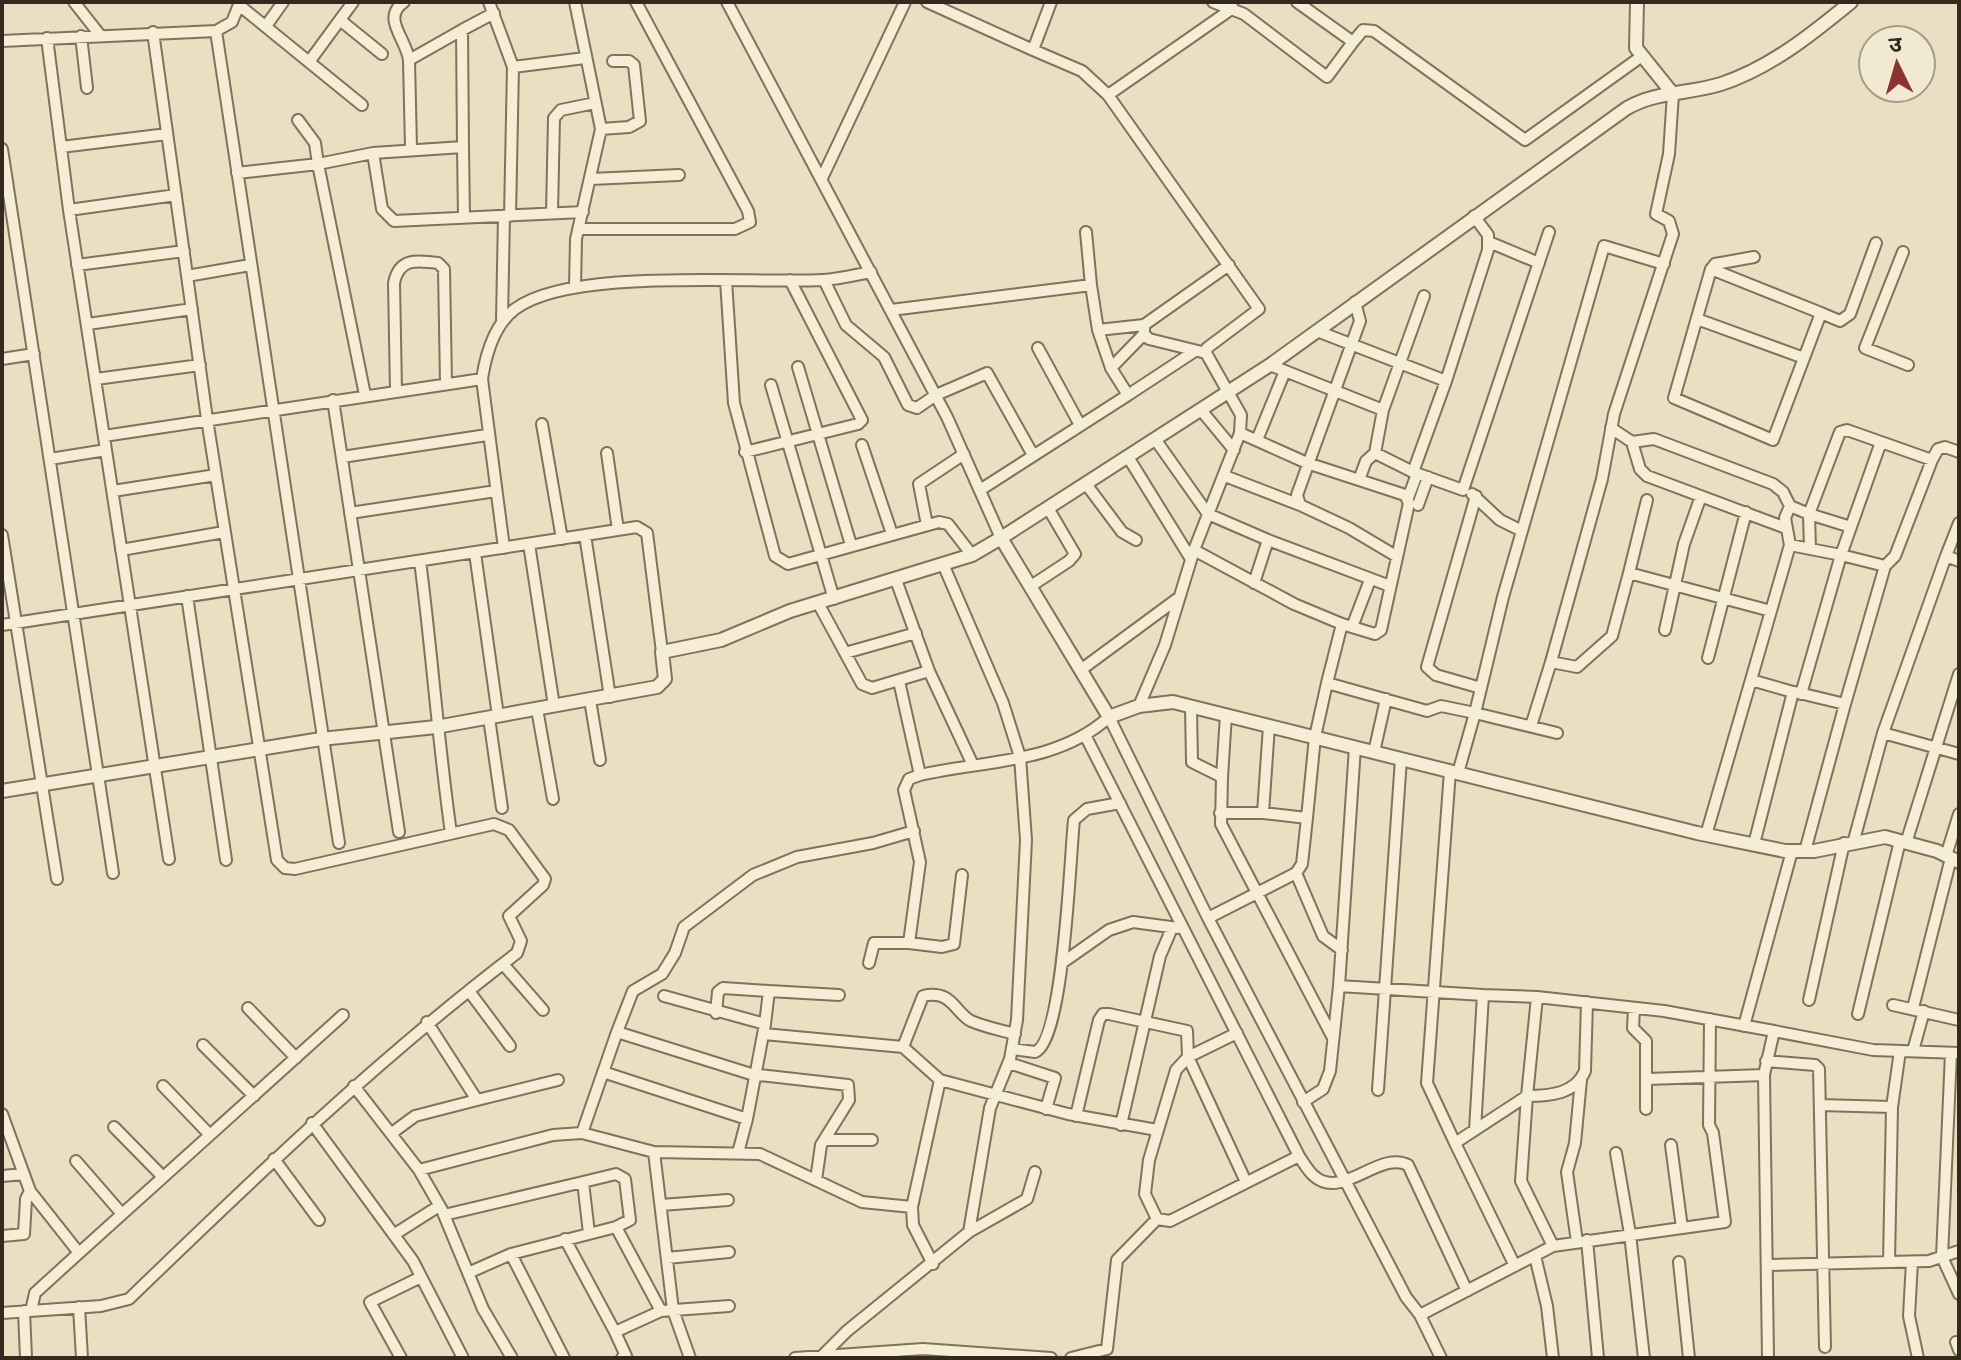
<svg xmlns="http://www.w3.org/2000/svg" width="1961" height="1360" viewBox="0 0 1961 1360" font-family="'IBM Plex Serif','Noto Sans Devanagari',serif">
<rect width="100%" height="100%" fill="#eadfc3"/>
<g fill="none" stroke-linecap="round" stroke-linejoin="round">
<g stroke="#82715b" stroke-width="14">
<path id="minor" d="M 74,2 L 100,35
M 404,2 C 381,18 406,38 409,60
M 489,2 L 513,67 L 510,216
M 727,2 L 947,417 L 1001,538
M 927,2 L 1033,50
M 1051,2 L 1033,50 L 1082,71 L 1108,95
M 1213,2 L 1244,14 L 1327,77 L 1353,42
M 1297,2 L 1353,42 L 1363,30 L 1374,31 L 1525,140 L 1642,56
M 239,5 L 362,105
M 1233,8 L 1108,95 L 1259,309 L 1207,348 L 1206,353 L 1241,415 L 1240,433
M 340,20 L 382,54
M 266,26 L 283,2
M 216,31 L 339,843
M 81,36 L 87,88
M 47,38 L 69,210
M 2,41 L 216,31 L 232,22 L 240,2
M 309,62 L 353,2
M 513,67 L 585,58
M 298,120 L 315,143 L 318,164 L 373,153 L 382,209 L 394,221 L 583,212
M 601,129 L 629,127 L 640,121 L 634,65 L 629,61 L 613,61
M 61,147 L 167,134
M 463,147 L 462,30 L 494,13
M 411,148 L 409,60 L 462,30
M 2,149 L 113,873
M 373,153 L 463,147 L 464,218
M 237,173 L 318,164 L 365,395
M 822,178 L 905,2
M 591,179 L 679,175
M 552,213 L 554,118 L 561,110 L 595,103
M 579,229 L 735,229 L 750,222 L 748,211 L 636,2
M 1086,232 L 1091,285
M 1489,242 L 1539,263
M 1903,252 L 1865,348 L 1908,365
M 77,265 L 184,251
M 1711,269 L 1821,313 L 1773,440 L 1674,398 L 1711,269 L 1715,264 L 1754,257
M 187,276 L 250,265
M 726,280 L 734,403 L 775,556 L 788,564 L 939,522 L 948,524 L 972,555
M 824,280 L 846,325 L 884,357 L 908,405 L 917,408 L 936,395 L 987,373 L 1033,455
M 575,287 L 576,239 L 601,129 L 575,2
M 1355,302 L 1360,321 L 1297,495 L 1300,505 L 1349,528 L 1396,556
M 891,310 L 1091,285 L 1098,330 L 1144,325
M 1821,313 L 1840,321 L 1850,314 L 1876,243
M 1697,319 L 1804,358
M 502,320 L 504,216
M 88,324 L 192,309
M 1098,330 L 1111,368
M 1317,331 L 1446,381 L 1488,250 L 1488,235 L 1474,216
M 1144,334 L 1111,368 L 1128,395 L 1195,351
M 1038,348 L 1080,425
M 1206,353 L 1149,339 L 1144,334 L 1144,325 L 1229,265
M 2,359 L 34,354
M 1270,365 L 1383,410 L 1375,453 L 1413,472 L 1463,490 L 1549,232
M 798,367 L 851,545
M 96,379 L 200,365
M 482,379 C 486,353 494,325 515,309 C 571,267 749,284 823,280 C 839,279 855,275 871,272
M 771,385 L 834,599
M 396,391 L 394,283 C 399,258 416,260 438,263 L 444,269 L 446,383
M 333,400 L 399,832
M 1201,410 L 1234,450
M 1383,410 L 1424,296
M 542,424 L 562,539
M 1611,428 L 1632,442 L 1654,439 L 1773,484 L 1783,492 L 1790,506 L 1809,514 L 1840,432 L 1847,430 L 1932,460 L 1938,449 L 1945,447 L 1959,452
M 104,436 L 482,379 L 504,548
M 1155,439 L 1208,514 L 1268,540
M 1257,440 L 1285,371
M 1632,442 L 1640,469 L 1647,476 L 1786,528
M 862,445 L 892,534
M 745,452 L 858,424 L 862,420 L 790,280
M 607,453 L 618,530
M 342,457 L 487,435
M 1128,457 L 1191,559
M 50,459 L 106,450
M 1413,472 L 1446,381
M 1225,476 L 1300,505
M 1359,480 L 1366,461 L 1375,453
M 1086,484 L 1122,532 L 1136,540
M 980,490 L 1128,395
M 113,491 L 216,475
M 1472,494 L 1500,520 L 1522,531
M 1476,496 L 1427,667 L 1436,675 L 1481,688
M 1408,498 L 1417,474
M 1647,500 L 1629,573 L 1771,611
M 1418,505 L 1428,477
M 350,513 L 496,491
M 927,525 L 919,484 L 964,454
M 2,535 L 57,879
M 585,535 L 610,697
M 529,544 L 554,706
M 1790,545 L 1785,518 L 1790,506
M 1810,549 L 1809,514 L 1851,527
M 121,550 L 224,532
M 1194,550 L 1240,433 L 1307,463 L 1405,495 L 1409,503 L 1381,630 L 1375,634 L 1342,624
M 475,553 L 498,716
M 1946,556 L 1959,523
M 420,561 C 432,652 438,742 451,833
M 1885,566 L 1895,556 L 1932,460
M 1629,573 L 1612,636 L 1577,667 L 1551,662 L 1602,479 L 1614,414 L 1673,234 L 1669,221 L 1656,214 L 1669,154 L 1673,94
M 1254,583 L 1268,540 L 1390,586
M 1031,586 L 1069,561 L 1075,554 L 1048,508
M 187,596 L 226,860
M 818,603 L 862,684 L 872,688 L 929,671 L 896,580
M 2,625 L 637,527 L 647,533 L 662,652
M 1352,627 L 1370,580
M 1665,630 L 1684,544 L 1701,496
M 845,653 L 916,633
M 1708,658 L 1746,512
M 1082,669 L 1177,599
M 929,671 L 972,763
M 1751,680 L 1790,545 L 1841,555 L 1881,442
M 1795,692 L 1845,704 L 1805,851
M 1801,694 L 1841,555 L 1885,566 L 1845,704
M 590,700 L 600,760
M 1139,706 L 1165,645 L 1194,550 L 1294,604 L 1342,624 L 1327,683
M 1191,707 L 1192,762 L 1222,777 L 1221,824 L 1333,1038
M 537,709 L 553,799
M 489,718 L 502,808
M 1531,726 L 1551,662
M 1557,733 L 1475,713 L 1503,597 L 1604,246 L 1664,264
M 1883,733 L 1946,556 L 1959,561
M 1085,735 L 1299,1156 C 1303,1162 1308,1171 1314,1176 C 1342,1201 1379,1150 1408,1165 L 1467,1291
M 1374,752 L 1386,699
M 1450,771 L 1427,1083 L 1455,1143
M 920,775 C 985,760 1057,764 1109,717 L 1208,918 L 1406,1297 L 1420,1315
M 1222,777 L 1226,715
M 1220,813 L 1263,813 L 1269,726
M 1307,818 L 1315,737 L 1327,683 L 1427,711 L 1441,706 L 1475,713 L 1458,773
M 1706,835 L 1751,680 L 1793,692 L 1754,844
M 1854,840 L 1883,733 L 1959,754
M 1906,843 L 1959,674
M 1946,856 L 1959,814
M 169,859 L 69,210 L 176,195
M 1296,873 L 1323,936 L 1342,950
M 1208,918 L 1296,873 L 1302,864 L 1307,818 L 1263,813
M 909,943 L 942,947 L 954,944 L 962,875
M 869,963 L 874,943 L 909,943 L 920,862 L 904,790 L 909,779 L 920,775 L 899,681
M 1062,963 L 1109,930 L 1133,922 L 1178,928
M 503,964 L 543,1010
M 1339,986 L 1355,747
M 469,991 L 510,1046
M 769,991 L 839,995
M 664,996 L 765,1024 L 747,1119
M 1809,1000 L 1844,843
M 1893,1005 L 1959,1020
M 248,1008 L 296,1058
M 1634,1008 L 1633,1028 L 1646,1041 L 1646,1109
M 1913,1008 L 1951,858
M 716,1013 L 718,992 L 723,988 L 769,991 L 765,1024
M 1858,1014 L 1900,841
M 427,1022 L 477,1100 L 558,1080
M 1744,1026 L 1792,851
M 1237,1033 L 1188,1057 L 1246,1182
M 764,1034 L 903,1047 L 940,1080 L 1068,1114 L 1157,1130
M 203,1045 L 254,1096
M 903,1047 L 923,996 C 952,989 955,1013 971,1021 C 985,1027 1000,1030 1015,1034
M 1012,1049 L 1035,1052 C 1064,1041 1070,856 1074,820 L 1087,809 L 1120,803
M 1913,1051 L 1924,1011
M 1951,1053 L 1942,1257 L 1959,1294
M 1766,1061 L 1815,1065 L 1819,1069 L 1825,1347
M 1009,1063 L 1055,1078 L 1046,1109
M 603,1072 L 747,1119 L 738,1153
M 1647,1079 L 1764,1075
M 163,1086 L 210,1135
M 354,1086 L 419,1170 L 442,1210 L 483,1309 L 512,1358
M 1378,1090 L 1401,759
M 1303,1102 L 1323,1089 L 1330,1071 L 1339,986 L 1483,995
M 1820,1105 L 1892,1107
M 2,1114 L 30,1191 L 79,1253 L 35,1293 L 31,1311
M 1076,1116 L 1099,1020 L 1103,1014 L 1109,1014 L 1187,1031 L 1188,1057 L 1176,1070 L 1149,1160 L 1145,1194 L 1157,1219 L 1170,1221 L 1299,1156
M 312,1123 L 413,1261 L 463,1358
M 1121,1125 L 1160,956 L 1172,928
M 114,1127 L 163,1177
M 1475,1130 L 1483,995 L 1537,997
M 392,1133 L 415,1116 L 477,1100
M 582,1133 L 617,1032
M 824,1140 L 872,1140
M 1671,1145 L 1682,1228
M 654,1152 L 673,1310 L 690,1358
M 1616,1153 L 1630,1234 L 1644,1358
M 274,1159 L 319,1220
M 76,1161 L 122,1214
M 419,1170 L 553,1135 L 582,1133 L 654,1152 L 760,1154 L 862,1202 L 912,1207 L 940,1080
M 2,1176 L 24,1174
M 816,1180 L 821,1145 L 849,1100 L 848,1085 L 751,1074 L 617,1032 L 633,991 L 662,974 L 675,953 L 684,927 L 753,875 L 797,857 L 873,843 L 914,831
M 583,1182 L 616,1174 L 625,1179 L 630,1220 L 616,1227
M 661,1205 L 728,1200
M 912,1207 L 913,1225 L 933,1264
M 444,1215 L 583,1182 L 589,1233
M 969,1232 L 1027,1199 L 1035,1172
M 395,1234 L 439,1206
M 2,1236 L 24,1234 L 26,1199 L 30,1191
M 565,1239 L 615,1332
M 1587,1240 L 1598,1358
M 1577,1242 L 1567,1172 L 1575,1143 L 1581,1080
M 1553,1246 L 1521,1181 L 1527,1096 C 1550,1096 1575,1094 1585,1071 L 1587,1002
M 79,1253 L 343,1015
M 511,1254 L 564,1358
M 1535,1256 L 1547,1306 L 1553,1358
M 667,1258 L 729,1252
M 1679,1262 L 1689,1358
M 1889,1262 L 1892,1107 L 1900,1051
M 1912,1262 L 1909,1316 L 1918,1358
M 1768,1265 L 1929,1261 L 1959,1251
M 1515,1266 L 1455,1143 L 1527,1096 L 1537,997 L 1664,1011 L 1774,1031
M 468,1273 L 511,1254 L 616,1227 L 661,1311 L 729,1306
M 79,1307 L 82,1358
M 24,1311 L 26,1358
M 2,1313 L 101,1306 L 129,1299 C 254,1178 378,1059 517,953 L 521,941 L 509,916 L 543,885 L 545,879 L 509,830 L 494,824 L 295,869 L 285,868 L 277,860 L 207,419 L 153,32
M 1956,1342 L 1959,1350
M 401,1358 L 370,1302 L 421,1277
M 622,1358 L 626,1356 L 615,1332 L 661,1311
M 795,1358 L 923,1349 L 1051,1358
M 820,1358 L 847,1331 L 969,1232 L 990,1108 L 1010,1059 L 1017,1020 L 1026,840 L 1020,757 L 1003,703 L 943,564
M 1071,1358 L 1107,1349 L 1117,1260 L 1157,1219
M 1441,1358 L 1420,1315 L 1553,1246 L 1725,1222 L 1713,1133 L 1709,1125 L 1710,1019
M 1768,1358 L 1764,1075 L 1774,1031 L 1873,1050 L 1959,1053"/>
</g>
<g stroke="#82715b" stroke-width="16">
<path id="tertiary" d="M 1637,2 L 1636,48 L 1673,94
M 1851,2 C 1812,34 1770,68 1721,84 C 1689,94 1657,91 1627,108 L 1270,365 L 1001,538 L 1109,717 L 1139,706 L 1173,702 L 1697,833 L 1785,851 L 1814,851 L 1885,837 L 1937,851 L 1959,862
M 2,791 L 321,739 L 436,727 L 657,687 L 665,679 L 662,652 L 721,640 L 790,611 L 972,555 L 1001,538"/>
</g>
<use href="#minor" stroke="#f5edd5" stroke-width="10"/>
<use href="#tertiary" stroke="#f5edd5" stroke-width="12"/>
</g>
<rect width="1961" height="1360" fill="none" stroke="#33291e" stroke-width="8"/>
<g transform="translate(1897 64) rotate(355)"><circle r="38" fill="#f2e9d2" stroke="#a69c8a" stroke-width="2"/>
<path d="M0-6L14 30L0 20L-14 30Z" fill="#8c3331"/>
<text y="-12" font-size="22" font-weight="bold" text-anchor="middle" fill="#33291e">उ</text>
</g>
</svg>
